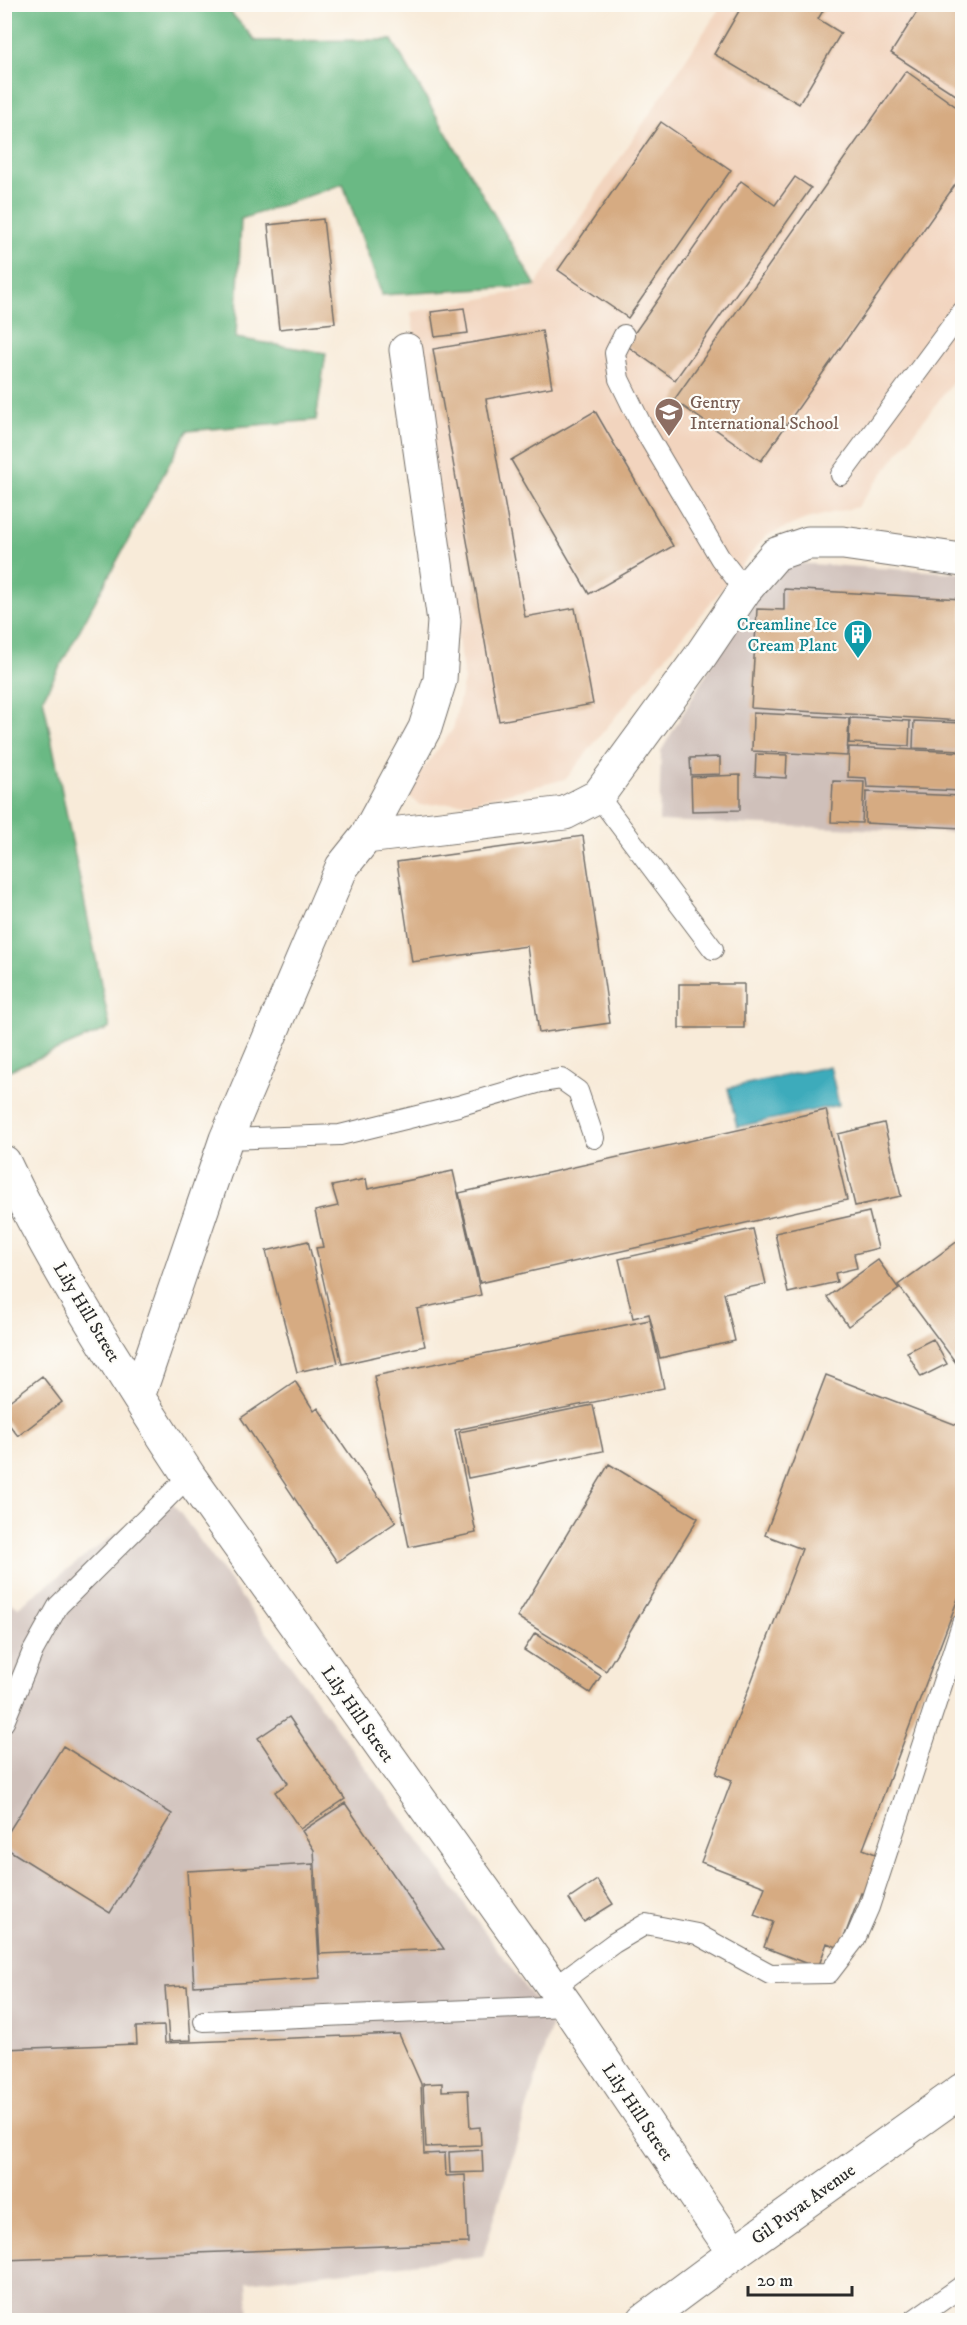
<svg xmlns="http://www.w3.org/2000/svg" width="967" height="2325" viewBox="0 0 967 2325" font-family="'IM FELL DW Pica',serif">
<rect width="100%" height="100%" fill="#fdfcf7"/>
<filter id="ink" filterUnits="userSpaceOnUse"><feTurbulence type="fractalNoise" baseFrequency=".0167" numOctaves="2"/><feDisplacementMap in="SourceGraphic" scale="12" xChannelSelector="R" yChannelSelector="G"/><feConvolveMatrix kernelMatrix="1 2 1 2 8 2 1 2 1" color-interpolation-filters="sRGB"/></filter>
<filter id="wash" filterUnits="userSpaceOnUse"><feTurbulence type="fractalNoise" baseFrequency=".008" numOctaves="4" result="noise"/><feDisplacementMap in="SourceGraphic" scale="24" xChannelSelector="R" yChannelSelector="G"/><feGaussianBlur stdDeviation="1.35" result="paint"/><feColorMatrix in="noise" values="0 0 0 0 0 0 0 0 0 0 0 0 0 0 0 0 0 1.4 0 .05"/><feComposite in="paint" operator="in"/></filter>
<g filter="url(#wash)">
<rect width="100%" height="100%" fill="#f8ebd9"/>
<path fill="#f2d4be" d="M 722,5 L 962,5 L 962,370 L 857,507 L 806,519 L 766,536 L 603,732 L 566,779 L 472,802 L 420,805 L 405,793 L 453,729 L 464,680 L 411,312 L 533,289 Z"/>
<path fill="#cfc0ba" d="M 794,563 L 962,573 L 962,833 L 659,821 L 661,751 L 741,615 L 765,585 Z
M 167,1495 L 552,2024 L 483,2256 L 247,2282 L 249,2320 L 5,2320 L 4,1599 L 18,1607 Z"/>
<path fill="#6bb984" stroke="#4b7258" stroke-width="1.5" d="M 5,4 L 224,5 L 256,41 L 392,40 L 536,286 L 382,295 L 343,184 L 241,219 L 236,338 L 326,353 L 316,420 L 187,431 L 43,698 L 110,1028 L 5,1072 Z"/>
<path fill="#3dabbb" stroke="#346b73" stroke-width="1.5" d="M 830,1066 L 839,1105 L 737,1127 L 728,1088 Z"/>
<g id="blocks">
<path fill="#d6ab82" d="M 743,4 L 827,4 L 818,19 L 841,33 L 799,104 L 714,54 Z
M 922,4 L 962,4 L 962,99 L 891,53 Z
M 906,71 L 962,111 L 962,175 L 761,461 L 674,400 Z
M 661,122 L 731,170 L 628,318 L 558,270 Z
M 795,177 L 811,188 L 675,380 L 626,345 L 741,181 L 775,205 Z
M 323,219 L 335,323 L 279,329 L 268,225 Z
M 464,308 L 468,333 L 435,337 L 431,312 Z
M 542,331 L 552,387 L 486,399 L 525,617 L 575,608 L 593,704 L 499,721 L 433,349 Z
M 595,411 L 673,546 L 589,594 L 511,460 Z
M 784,589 L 962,599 L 962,721 L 751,708 L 757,609 L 784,610 Z
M 753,713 L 849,718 L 847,756 L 752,751 Z
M 850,718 L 910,721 L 909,746 L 849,743 Z
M 914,721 L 962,723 L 962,750 L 913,748 Z
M 849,747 L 962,752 L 962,791 L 867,787 L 866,778 L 848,777 Z
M 756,754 L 787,755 L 786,778 L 755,776 Z
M 720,757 L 720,774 L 691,775 L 690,758 Z
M 740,775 L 740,810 L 692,811 L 691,777 Z
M 833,781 L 864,782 L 862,823 L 831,822 Z
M 866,792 L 962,796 L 962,828 L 865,823 Z
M 583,836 L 610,1023 L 539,1033 L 527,946 L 412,962 L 397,862 Z
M 679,984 L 744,984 L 744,1028 L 679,1028 Z
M 826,1110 L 847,1200 L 480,1283 L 459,1193 Z
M 884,1123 L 901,1196 L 855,1206 L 838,1134 Z
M 453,1171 L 481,1295 L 417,1309 L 425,1346 L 342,1364 L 316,1248 L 323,1247 L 315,1211 L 338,1206 L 332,1186 L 366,1179 L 368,1189 Z
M 869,1212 L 878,1248 L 854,1254 L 857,1268 L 835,1273 L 837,1282 L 788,1293 L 775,1233 Z
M 753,1229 L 766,1284 L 724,1293 L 735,1341 L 660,1358 L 649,1314 L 633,1318 L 619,1259 Z
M 962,1238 L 962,1371 L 898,1285 Z
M 308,1241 L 338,1363 L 297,1372 L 266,1251 Z
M 878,1260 L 899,1289 L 848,1326 L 827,1297 Z
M 650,1320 L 664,1388 L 455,1430 L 476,1533 L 409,1547 L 374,1376 Z
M 933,1339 L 947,1364 L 921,1377 L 907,1352 Z
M 826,1375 L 962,1427 L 962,1588 L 863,1849 L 883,1857 L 868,1896 L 861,1893 L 840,1948 L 827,1943 L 818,1968 L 764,1947 L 773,1922 L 754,1915 L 765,1887 L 701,1862 L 732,1780 L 716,1774 L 802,1549 L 765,1535 Z
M 42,1376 L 62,1402 L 18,1436 L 4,1418 L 4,1405 Z
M 295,1381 L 314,1411 L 318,1408 L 396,1522 L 337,1562 L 241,1418 Z
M 593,1405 L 603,1451 L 468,1478 L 459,1432 Z
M 609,1464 L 698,1518 L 606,1671 L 517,1617 Z
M 535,1633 L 601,1676 L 590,1693 L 524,1650 Z
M 289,1717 L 345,1799 L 300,1829 L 275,1792 L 288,1783 L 258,1738 Z
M 63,1746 L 172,1814 L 110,1913 L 4,1847 L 4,1839 Z
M 345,1803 L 444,1949 L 320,1954 L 314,1850 L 302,1831 Z
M 313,1864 L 320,1978 L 194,1986 L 187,1871 Z
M 597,1880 L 613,1904 L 584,1922 L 569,1899 Z
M 187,1986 L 191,2040 L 169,2041 L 165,1987 Z
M 164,2026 L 165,2043 L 399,2034 L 421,2084 L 424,2154 L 445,2153 L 446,2176 L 465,2175 L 468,2243 L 4,2260 L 4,2049 L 137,2044 L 136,2027 Z
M 442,2083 L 442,2091 L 468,2090 L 470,2128 L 480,2127 L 481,2145 L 426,2147 L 423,2084 Z
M 482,2150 L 483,2172 L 450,2173 L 449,2152 Z"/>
</g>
</g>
<g filter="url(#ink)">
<use href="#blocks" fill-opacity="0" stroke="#736e68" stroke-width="1.5"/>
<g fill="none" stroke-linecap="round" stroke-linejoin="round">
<g stroke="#736e68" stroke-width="22">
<path id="lane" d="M 624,335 L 615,353 L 619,379 L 642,426 L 720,558 L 745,590
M 841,475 L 962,312
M 598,796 L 713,949
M 226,1139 L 340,1135 L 458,1106 L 541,1082 L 561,1079 L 578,1091 L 594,1138
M 4,1722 L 33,1651 L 58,1606 L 189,1476
M 553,1988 L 614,1943 L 646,1924 L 697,1934 L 770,1974 L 829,1973 L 855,1939 L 869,1907 L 962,1624
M 204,2021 L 567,2006
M 914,2320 L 962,2286"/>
</g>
<g stroke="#736e68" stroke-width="35">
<path id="street" d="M 366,837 L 425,728 L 440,680 L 444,621 L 406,350
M 4,1162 C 56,1272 123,1374 189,1476 L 567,2006 L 734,2253
M 138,1397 L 226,1139 L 342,867 L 366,837 L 565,813 L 598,796 L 699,658 L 745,590 L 776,554 L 808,543 L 843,543 L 962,560"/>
</g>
<g stroke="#736e68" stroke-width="35">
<path id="secondary" d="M 644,2320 L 734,2253 L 962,2090"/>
</g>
<use href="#lane" stroke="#fff" stroke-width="20"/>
<use href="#street" stroke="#fff" stroke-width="33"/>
<use href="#secondary" stroke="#fff" stroke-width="33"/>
</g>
</g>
<defs>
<g id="school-pin" transform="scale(1.5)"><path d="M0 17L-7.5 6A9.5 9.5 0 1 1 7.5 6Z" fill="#8d6e63" stroke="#fdfcf7"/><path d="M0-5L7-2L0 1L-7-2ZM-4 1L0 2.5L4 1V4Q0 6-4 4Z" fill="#fff"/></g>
<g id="building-pin" transform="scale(1.5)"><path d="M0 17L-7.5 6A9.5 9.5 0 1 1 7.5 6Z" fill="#0f9aa8" stroke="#fdfcf7"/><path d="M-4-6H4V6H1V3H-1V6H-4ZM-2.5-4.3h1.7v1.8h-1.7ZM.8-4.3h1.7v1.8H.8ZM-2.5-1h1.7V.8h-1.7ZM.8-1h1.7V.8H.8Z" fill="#fff"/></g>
</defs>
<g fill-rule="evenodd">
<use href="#school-pin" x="669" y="412"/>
<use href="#building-pin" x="858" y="634"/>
</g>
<g text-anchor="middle" stroke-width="4.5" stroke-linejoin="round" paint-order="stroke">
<g font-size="18" fill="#785e54" stroke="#fdfcf7" text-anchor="start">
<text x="690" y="408">Gentry<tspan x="690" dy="21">International School</tspan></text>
</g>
<g font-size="18" fill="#0d838f" stroke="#fdfcf7" text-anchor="end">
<text x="837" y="630">Creamline Ice<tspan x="837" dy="21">Cream Plant</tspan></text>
</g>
<g font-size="18" fill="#2b2b2b" stroke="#fdfcf7">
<text transform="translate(87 1312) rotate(59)" y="6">Lily Hill Street</text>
<text transform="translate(358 1714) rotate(55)" y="6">Lily Hill Street</text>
<text transform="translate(638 2112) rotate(56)" y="6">Lily Hill Street</text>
<text transform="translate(803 2204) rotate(-36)" y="6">Gil Puyat Avenue</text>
</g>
</g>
<rect width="967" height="2325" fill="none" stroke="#fdfcf7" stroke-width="24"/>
<path d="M748 2286v9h104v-9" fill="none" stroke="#2b2b2b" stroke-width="3"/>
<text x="757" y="2286" font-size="18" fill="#2b2b2b" stroke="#fdfcf7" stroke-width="4.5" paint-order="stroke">20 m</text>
</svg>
